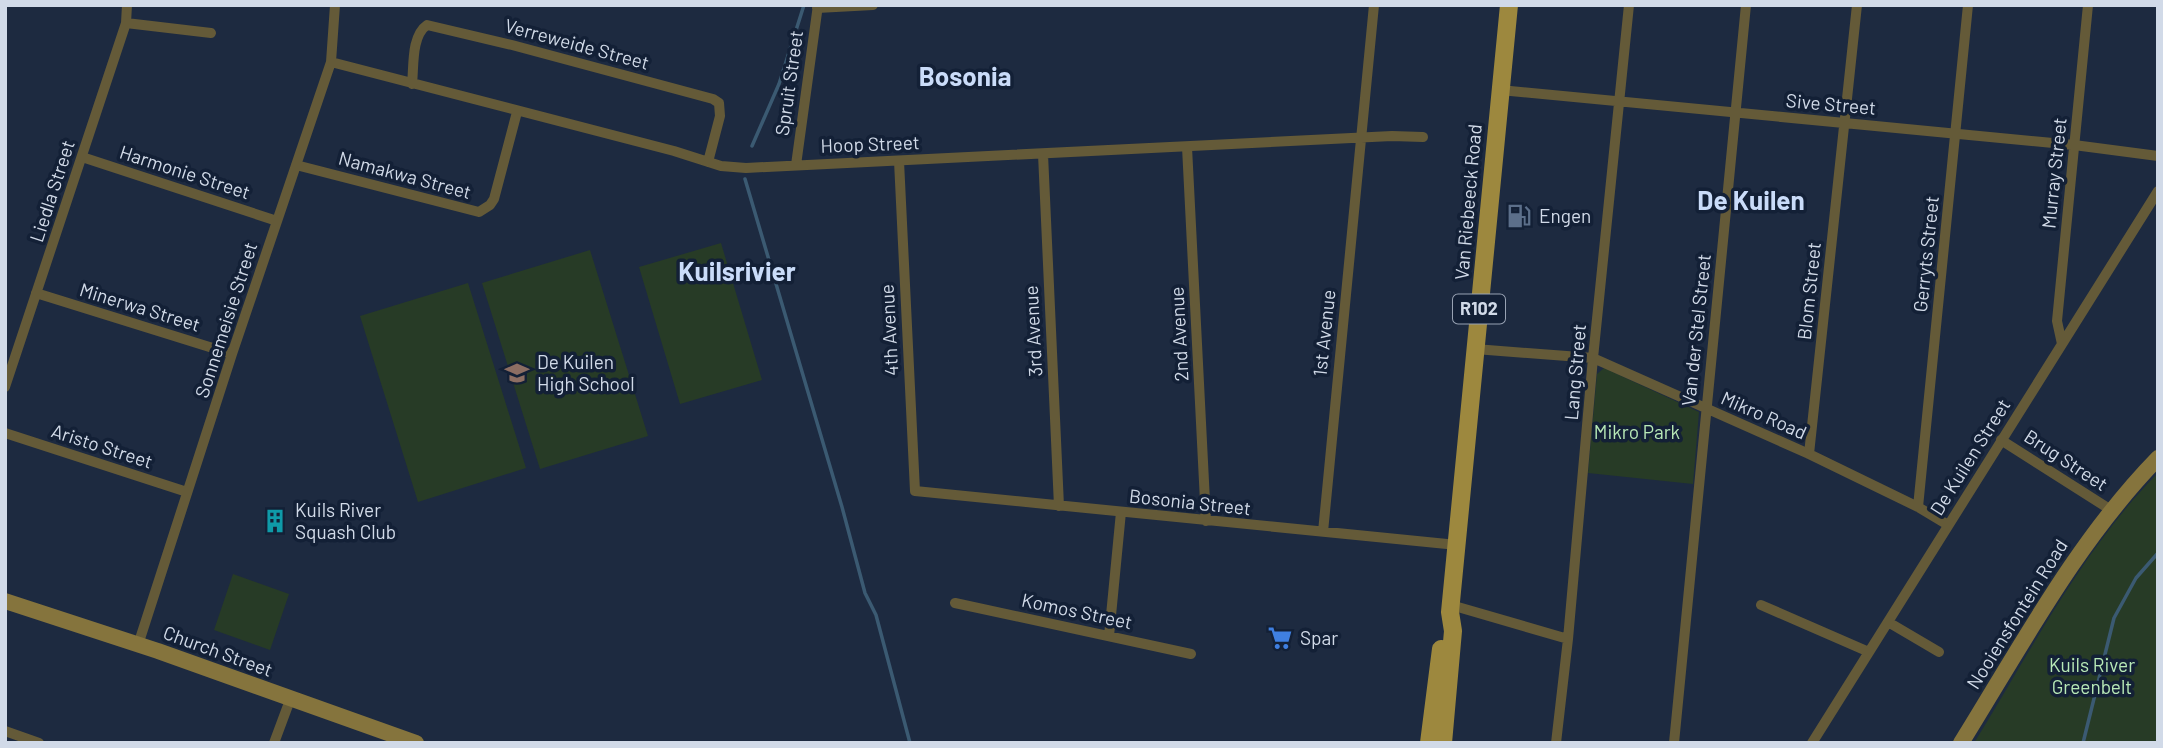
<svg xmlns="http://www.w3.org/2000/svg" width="2163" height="748" viewBox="0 0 2163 748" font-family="Barlow,sans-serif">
<rect width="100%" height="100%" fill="#1d2a40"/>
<path fill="#273b26" d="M 721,243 L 762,380 L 680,404 L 639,267 Z
M 590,250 L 648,436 L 540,469 L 482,283 Z
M 468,283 L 526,468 L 418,502 L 360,316 Z
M 1604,368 L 1699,412 L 1693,484 L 1588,473 L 1597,374 Z
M 2158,473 L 2158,743 L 1974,743 C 2029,654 2084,547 2158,473 Z
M 233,574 L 289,594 L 270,650 L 214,630 Z"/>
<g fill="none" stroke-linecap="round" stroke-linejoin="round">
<path stroke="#3b5a72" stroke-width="3.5" d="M 752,146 L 779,84 L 804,5
M 745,179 L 842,507 L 865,593 L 876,615 L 910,743
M 2083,743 L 2114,618 L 2136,578 L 2158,553"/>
<path stroke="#645a38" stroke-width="10" d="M 817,8 L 873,5
M 126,23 L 211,33
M 331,62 L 674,151 L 721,166 L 746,168 L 1392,136 L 1423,137
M 412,84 C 414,67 411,36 427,25 L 512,45 L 713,99 L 719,103 L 720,116 L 708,162
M 1500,90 L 2074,145 L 2158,156
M 1187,147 L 1206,521
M 1043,154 L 1059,506
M 82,157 L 277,221
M 899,161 L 915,491 L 1457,545
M 296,165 L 479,212 L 490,205 L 494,199 L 517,112
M 796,165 L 818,5
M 36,293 L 232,354
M 2062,344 L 2057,321 L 2088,5
M 1475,349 L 1593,358 L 1809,454 L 1918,507 L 1948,525
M 5,387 L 126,23 L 127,5
M 5,433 L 187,492
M 2001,440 L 2111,510
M 1809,454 L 1857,5
M 1918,507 L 1968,5
M 1323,532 L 1374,5
M 955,603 L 1191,654
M 1451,605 L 1568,639
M 1761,605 L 1869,652
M 1888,622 L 1939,652
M 1109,636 L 1121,512
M 138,645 L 232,354 L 331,62 L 335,5
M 5,731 L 39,743
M 274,743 L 290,700
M 1556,743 L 1568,639 L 1593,358 L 1629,5
M 1674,743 L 1746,5
M 1812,743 L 2158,191"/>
<path stroke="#85743d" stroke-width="16" d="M 5,601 L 158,651 L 416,743
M 1961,743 C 2022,645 2077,541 2158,458"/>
<path stroke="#9d883e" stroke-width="18" d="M 1429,743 L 1441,649
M 1443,743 L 1453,631 L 1450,612 L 1509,5"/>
</g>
<defs>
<g id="fuel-bare" transform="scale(1.89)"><path d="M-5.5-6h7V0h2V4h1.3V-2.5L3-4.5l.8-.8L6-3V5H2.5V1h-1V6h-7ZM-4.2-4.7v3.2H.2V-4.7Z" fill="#5c6f8a" stroke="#132036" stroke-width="2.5" paint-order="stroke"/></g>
<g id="school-bare" transform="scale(1.89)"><path d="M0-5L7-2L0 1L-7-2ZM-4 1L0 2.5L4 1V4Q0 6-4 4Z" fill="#8d6e63" stroke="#132036" stroke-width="2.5" paint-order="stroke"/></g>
<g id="building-bare" transform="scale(1.89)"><path d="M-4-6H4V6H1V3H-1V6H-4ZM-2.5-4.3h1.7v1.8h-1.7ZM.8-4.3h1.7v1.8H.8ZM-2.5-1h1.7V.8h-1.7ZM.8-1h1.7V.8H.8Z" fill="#0f9aa8" stroke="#132036" stroke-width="2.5" paint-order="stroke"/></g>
<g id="supermarket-bare" transform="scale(1.89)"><path d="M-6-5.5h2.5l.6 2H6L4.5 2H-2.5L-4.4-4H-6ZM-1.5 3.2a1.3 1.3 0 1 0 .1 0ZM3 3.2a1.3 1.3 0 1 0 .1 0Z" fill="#3f7fe0" stroke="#132036" stroke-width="2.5" paint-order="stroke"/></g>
</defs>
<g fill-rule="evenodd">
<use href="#fuel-bare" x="1519" y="216"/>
<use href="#school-bare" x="517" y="373"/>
<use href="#building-bare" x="275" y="521"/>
<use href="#supermarket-bare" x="1280" y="638"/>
</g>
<g text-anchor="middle" stroke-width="7" stroke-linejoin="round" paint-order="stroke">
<rect fill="#132036" stroke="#98a2b3" stroke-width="2" x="1453" y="294.5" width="52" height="29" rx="5"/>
<g font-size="18" font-weight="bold" fill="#d1dae8">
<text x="1479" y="315">R102</text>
</g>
<g font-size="19" fill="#d1dae8" stroke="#132036">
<text transform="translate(577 44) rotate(15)" y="7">Verreweide Street</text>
<text transform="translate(789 83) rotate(-82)" y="7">Spruit Street</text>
<text transform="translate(1831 104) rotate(5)" y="7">Sive Street</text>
<text transform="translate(870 144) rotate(-2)" y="7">Hoop Street</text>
<text transform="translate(185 172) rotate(18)" y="7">Harmonie Street</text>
<text transform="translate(2054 173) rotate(-84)" y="7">Murray Street</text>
<text transform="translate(405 175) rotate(15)" y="7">Namakwa Street</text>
<text transform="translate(52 191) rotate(-72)" y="7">Liedla Street</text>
<text transform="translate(1468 202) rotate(-85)" y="7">Van Riebeeck Road</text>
<text transform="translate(1926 254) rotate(-84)" y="7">Gerryts Street</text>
<text transform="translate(1809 291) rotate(-84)" y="7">Blom Street</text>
<text transform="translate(140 307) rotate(17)" y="7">Minerwa Street</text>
<text transform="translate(226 320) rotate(-72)" y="7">Sonnemeisie Street</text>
<text transform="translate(889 330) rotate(-93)" y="7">4th Avenue</text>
<text transform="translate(1696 330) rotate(-84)" y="7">Van der Stel Street</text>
<text transform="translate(1033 331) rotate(-93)" y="7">3rd Avenue</text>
<text transform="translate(1324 333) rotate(-84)" y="7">1st Avenue</text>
<text transform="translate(1179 334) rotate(-93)" y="7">2nd Avenue</text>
<text transform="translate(1575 372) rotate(-85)" y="7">Lang Street</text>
<text transform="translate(1764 415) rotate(24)" y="7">Mikro Road</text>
<text transform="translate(102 446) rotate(18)" y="7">Aristo Street</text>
<text transform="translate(1970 457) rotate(-58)" y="7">De Kuilen Street</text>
<text transform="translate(2066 460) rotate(33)" y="7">Brug Street</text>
<text transform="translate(1190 502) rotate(6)" y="7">Bosonia Street</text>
<text transform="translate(1077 611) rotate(12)" y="7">Komos Street</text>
<text transform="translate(2017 614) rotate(-58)" y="7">Nooiensfontein Road</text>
<text transform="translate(218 651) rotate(20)" y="7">Church Street</text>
</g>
<g font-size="19" fill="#d1dae8" stroke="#132036" text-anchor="start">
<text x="1539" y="223">Engen</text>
<text x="537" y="369">De Kuilen<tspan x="537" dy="22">High School</tspan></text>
<text x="295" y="517">Kuils River<tspan x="295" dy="22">Squash Club</tspan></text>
<text x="1300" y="645">Spar</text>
</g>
<g font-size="19" fill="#b8e9b7" stroke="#132036">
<text x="1637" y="439">Mikro Park</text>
<text x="2092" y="672">Kuils River<tspan x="2092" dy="22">Greenbelt</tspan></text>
</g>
<g font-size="26" font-weight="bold" fill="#cadcf9" stroke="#132036">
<text x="965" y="86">Bosonia</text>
<text x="1751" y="210">De Kuilen</text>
<text x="737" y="281">Kuilsrivier</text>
</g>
</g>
<rect width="2163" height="748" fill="none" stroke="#d1dae8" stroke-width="14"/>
</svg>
